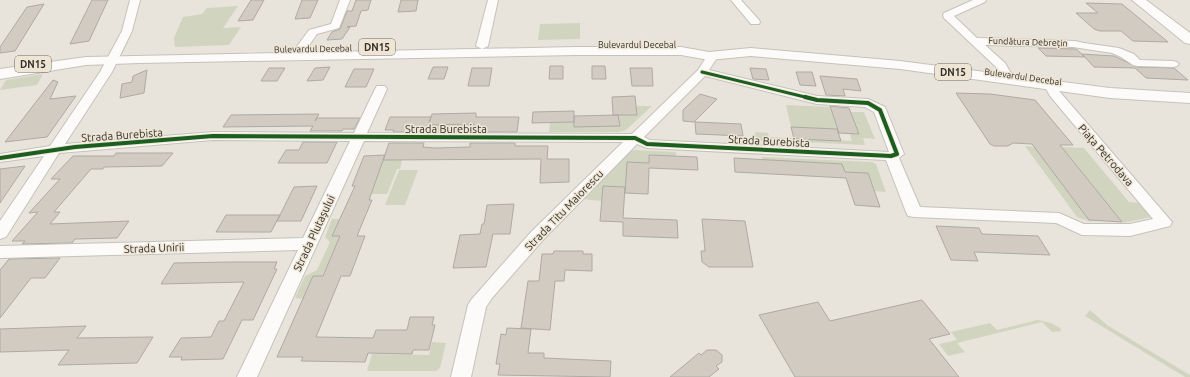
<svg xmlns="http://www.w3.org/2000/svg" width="1190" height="377" viewBox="0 0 1190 377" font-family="Ubuntu,sans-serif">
<rect width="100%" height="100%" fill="#e8e4db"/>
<path fill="#d1d5bf" d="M 238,6 L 223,28 L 241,27 L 229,45 L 175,47 L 174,38 L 183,17 L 202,14 L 207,8 Z
M 580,23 L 580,39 L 538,40 L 540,24 Z
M 43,74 L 37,85 L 0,90 L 6,80 Z
M 786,105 L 830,107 L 837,129 L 791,127 Z
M 636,106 L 652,106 L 626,130 L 618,132 L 549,132 L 550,123 L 574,122 L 574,126 L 620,125 L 618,115 L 637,115 Z
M 851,112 L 864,112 L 875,139 L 863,138 L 865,145 L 756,140 L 755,132 L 768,133 L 769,137 L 852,141 L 850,134 L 859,134 Z
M 429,125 L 474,125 L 473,129 L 491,129 L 491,132 L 408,133 L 409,129 Z
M 1025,146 L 1035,147 L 1091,222 L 1077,217 Z
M 1062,147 L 1084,148 L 1129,202 L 1140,203 L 1151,217 L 1123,223 Z
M 634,150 L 676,152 L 676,156 L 650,155 L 649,163 L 627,162 L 626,187 L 604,186 L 602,201 L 582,199 L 628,152 Z
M 762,157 L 872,162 L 876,164 L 886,192 L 874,191 L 845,172 L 842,164 L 762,160 Z
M 383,160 L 402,160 L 400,169 L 397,169 L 387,194 L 363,194 L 366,186 L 374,186 Z
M 399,170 L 418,170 L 405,205 L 385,205 Z
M 332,219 L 340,219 L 332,235 L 340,236 L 323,276 L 303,299 L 295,298 L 305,276 L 317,270 L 330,242 L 325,237 Z
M 1090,310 L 1107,325 L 1190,375 L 1190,377 L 1185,377 L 1085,316 Z
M 1038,320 L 1051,323 L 1060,328 L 1061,331 L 1052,332 L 1042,322 L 957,343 L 965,352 L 948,356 L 939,344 L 957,340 L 951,332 L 990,323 L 997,330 Z
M 432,342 L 446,343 L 440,368 L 436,371 L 367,371 L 372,354 L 429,355 Z"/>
<path fill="#d1cbc1" stroke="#aeaaa4" d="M 92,0 L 108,0 L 89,41 L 70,44 Z
M 251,0 L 264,0 L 253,20 L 238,21 Z
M 302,0 L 318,0 L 310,18 L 295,19 Z
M 356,0 L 371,0 L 368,10 L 361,11 L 356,26 L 347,27 L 350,27 L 342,39 L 327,40 L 332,32 L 340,29 L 347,11 L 352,11 Z
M 401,0 L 418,0 L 416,11 L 398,12 Z
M 1086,3 L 1122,4 L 1168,42 L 1133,41 L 1121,31 L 1100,31 L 1094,29 L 1076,13 L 1098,13 Z
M 44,4 L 15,51 L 0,53 L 0,47 L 27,7 Z
M 1038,48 L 1076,49 L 1085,57 L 1046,56 Z
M 1082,54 L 1114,56 L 1137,67 L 1174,68 L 1188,80 L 1146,78 L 1135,68 L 1094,67 Z
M 550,66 L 563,66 L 563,79 L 549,79 Z
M 592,66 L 605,66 L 606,79 L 592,79 Z
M 330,67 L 323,80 L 307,81 L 315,68 Z
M 433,67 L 448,67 L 444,79 L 428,79 Z
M 269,68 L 285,68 L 277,81 L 261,81 Z
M 472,68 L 492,68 L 489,86 L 468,86 Z
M 630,68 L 652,68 L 653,86 L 632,86 Z
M 750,68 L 766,69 L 769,80 L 753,79 Z
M 354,69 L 374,69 L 366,87 L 345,87 Z
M 147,70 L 144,93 L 120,98 L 122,84 L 132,82 L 133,76 Z
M 796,72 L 812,72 L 816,86 L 800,85 Z
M 820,76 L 857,79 L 861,91 L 843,89 L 845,96 L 826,95 Z
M 53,80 L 58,82 L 50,99 L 76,96 L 47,137 L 5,142 Z
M 956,93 L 990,94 L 1035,100 L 1073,145 L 1060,145 L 1122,222 L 1089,220 L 1032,144 L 1013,143 L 1008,146 L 994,146 L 990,144 Z
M 700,94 L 717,99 L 694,122 L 683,121 L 683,110 Z
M 635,96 L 637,115 L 613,115 L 612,97 Z
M 830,106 L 849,108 L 859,134 L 839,133 Z
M 574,111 L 574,122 L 532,123 L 533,112 Z
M 476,113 L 476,117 L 519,117 L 517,132 L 473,132 L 474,124 L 429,125 L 427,132 L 393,132 L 394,130 L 385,130 L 390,117 L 431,117 L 429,123 L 432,114 Z
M 319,114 L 315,121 L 317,118 L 360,118 L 354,129 L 343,129 L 342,131 L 310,131 L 313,126 L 223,127 L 231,115 Z
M 618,115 L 620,126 L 574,127 L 574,116 Z
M 695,122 L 741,124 L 743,136 L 696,134 Z
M 791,127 L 837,129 L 841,141 L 794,139 Z
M 303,142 L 337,142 L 327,163 L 278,163 L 286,150 L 299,150 Z
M 389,143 L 424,143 L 423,147 L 435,148 L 470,147 L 470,143 L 515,143 L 515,146 L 548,146 L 547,159 L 569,159 L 569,182 L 540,183 L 541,159 L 383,160 Z
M 116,153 L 173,153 L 162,166 L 104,167 L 103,169 L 91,169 L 54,212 L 60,212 L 50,224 L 129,221 L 117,238 L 75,239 L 72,243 L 22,244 L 25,241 L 12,241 L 38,212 L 29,213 L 60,179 L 51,179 L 73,156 L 114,156 Z
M 385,155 L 369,200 L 372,200 L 357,236 L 365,236 L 350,276 L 341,276 L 316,337 L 373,338 L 376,330 L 407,330 L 410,317 L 434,317 L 432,325 L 435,325 L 429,350 L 413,350 L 412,354 L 368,353 L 365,362 L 301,361 L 303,357 L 277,357 L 313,276 L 323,276 L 340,236 L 332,236 L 355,186 L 352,186 L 364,156 Z
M 649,155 L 697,157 L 698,170 L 649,168 L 648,194 L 625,193 L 627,162 L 649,163 Z
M 734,158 L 842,164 L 845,172 L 868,173 L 880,207 L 855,205 L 846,178 L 735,172 Z
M 25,166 L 0,203 L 0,169 Z
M 317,186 L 301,221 L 277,221 L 294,187 Z
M 603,186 L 625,187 L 623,218 L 677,220 L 678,238 L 623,236 L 623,222 L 600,221 Z
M 514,204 L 510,234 L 493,234 L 486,267 L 453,268 L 460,235 L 480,234 L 482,224 L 484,224 L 487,205 Z
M 226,215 L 280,215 L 271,232 L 216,232 Z
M 702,219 L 745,221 L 753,267 L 709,267 L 702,262 L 701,251 L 705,251 Z
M 936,226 L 979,228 L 982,234 L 1038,236 L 1050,255 L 974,252 L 978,261 L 951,260 Z
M 554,251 L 583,251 L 583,254 L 592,254 L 592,271 L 565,270 L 564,281 L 555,281 L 550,330 L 521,328 L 528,281 L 539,281 L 542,254 L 553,254 Z
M 60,258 L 45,278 L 31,278 L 0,318 L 0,270 L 9,259 Z
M 232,262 L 277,262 L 274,269 L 277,269 L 253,320 L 242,320 L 223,359 L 181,360 L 182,357 L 169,357 L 181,338 L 211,337 L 219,321 L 224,321 L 244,282 L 161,284 L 174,263 Z
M 922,300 L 950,334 L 929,339 L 959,377 L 795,377 L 759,315 L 818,302 L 830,321 Z
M 86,326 L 77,338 L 153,337 L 137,363 L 58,365 L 69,350 L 0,352 L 0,329 Z
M 507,328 L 531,329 L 528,353 L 544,353 L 544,358 L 611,361 L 610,377 L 498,375 L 500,364 L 496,364 L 501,334 L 506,335 Z
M 707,350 L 716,350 L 722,355 L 722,362 L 716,366 L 719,369 L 709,377 L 670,377 L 699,353 L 701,355 Z"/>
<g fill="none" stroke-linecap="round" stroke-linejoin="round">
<g stroke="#c5c2bb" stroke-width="2">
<path id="minor" d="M 130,0 L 140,0 L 132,31 L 112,72 L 65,144 L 213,132 L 354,133 L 375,89 L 377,86 L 385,86 L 387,89 L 367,133 L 632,134 L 698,70 L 709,53 L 717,53 L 719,55 L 709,70 L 817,96 L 868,99 L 885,107 L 904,154 L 899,158 L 920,207 L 1059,213 L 1084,224 L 1130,224 L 1153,219 L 1050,96 L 1044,85 L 1046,82 L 1054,82 L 1060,92 L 1172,222 L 1170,226 L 1130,236 L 1082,235 L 1056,223 L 914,217 L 908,216 L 906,212 L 886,160 L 647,148 L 637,144 L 543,240 L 492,298 L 486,307 L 471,377 L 451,377 L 468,305 L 471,300 L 531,232 L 623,142 L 364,141 L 257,377 L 237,377 L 298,250 L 0,258 L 0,246 L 303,238 L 350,141 L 213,140 L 59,153 L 6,237 L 0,239 L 0,221 L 44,156 L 0,162 L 0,154 L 50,146 L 100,72 L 122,31 ZM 705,76 L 817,104 L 865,107 L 874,112 L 889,152 L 650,140 L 644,137 Z
M 340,0 L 350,0 L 339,28 L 317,34 L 305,51 L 297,51 L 295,49 L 309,30 L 331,24 Z
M 488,0 L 498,0 L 488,46 L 482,49 L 476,46 Z
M 731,0 L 741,0 L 759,20 L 760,22 L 759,24 L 751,24 Z
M 973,0 L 986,0 L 985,2 L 954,16 L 977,38 L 1075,41 L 1084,43 L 1119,48 L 1134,54 L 1140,60 L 1173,61 L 1177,62 L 1179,64 L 1177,66 L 1173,67 L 1137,66 L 1133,65 L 1121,57 L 1112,53 L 1073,47 L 985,45 L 1005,63 L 1012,75 L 1010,78 L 1002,78 L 996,67 L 944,18 L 943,15 L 944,13 Z"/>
</g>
<g stroke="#c5c2bb" stroke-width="2">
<path id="major" d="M 1132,0 L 1146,0 L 1190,33 L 1190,44 L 1185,43 Z
M 576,47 L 681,47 L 709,52 L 751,48 L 900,61 L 1110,88 L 1190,93 L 1190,103 L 1110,98 L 900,69 L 751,56 L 709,60 L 681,55 L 576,55 L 139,63 L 86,65 L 0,79 L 0,69 L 86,57 Z"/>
</g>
<use href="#minor" fill="#fcfbfa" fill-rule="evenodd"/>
<use href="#major" fill="#fcfbfa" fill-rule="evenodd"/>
<g stroke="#eee5d5" stroke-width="5">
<path id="cycleway-far1" d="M 702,72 L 809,98"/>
</g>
<g stroke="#eee5d5" stroke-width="6">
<path id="cycleway" d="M 0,158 L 75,147 L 213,136 L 635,138 L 647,144 L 891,156 L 897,154 L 880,110 L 868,103 L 817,100 L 805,97"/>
</g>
<use href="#cycleway-far1" stroke="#1b5e20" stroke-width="3"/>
<use href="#cycleway" stroke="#1b5e20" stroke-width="4"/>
</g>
<g text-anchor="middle" stroke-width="3" stroke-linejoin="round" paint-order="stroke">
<g font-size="9" fill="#34302a" stroke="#eee5d5">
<text transform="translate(1028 42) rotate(2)" y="3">Fundătura Debrețin</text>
<text x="637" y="48">Bulevardul Decebal</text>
<text transform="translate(313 49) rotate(-1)" y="3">Bulevardul Decebal</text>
<text transform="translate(1023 77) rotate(8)" y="3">Bulevardul Decebal</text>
</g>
<g fill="#eee5d5" stroke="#6c665d" stroke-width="1">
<rect x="359" y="39" width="36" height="16" rx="3"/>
<rect x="15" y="56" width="36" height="16" rx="3"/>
<rect x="935" y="64" width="36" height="16" rx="3"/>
</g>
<g font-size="10" font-weight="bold" fill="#34302a">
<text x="377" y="51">DN15</text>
<text x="33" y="68">DN15</text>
<text x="953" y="76">DN15</text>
</g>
<g font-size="11" fill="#34302a" stroke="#eee5d5">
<text x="446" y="133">Strada Burebista</text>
<text transform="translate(122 135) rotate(-4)" y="4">Strada Burebista</text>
<text transform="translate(769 141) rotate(3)" y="4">Strada Burebista</text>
<text transform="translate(1106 155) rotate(49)" y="4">Piața Petrodava</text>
<text transform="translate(564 210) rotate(-46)" y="4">Strada Titu Maiorescu</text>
<text transform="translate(314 233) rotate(-65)" y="4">Strada Plutașului</text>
<text transform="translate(154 248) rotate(-2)" y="4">Strada Unirii</text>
</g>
</g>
</svg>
